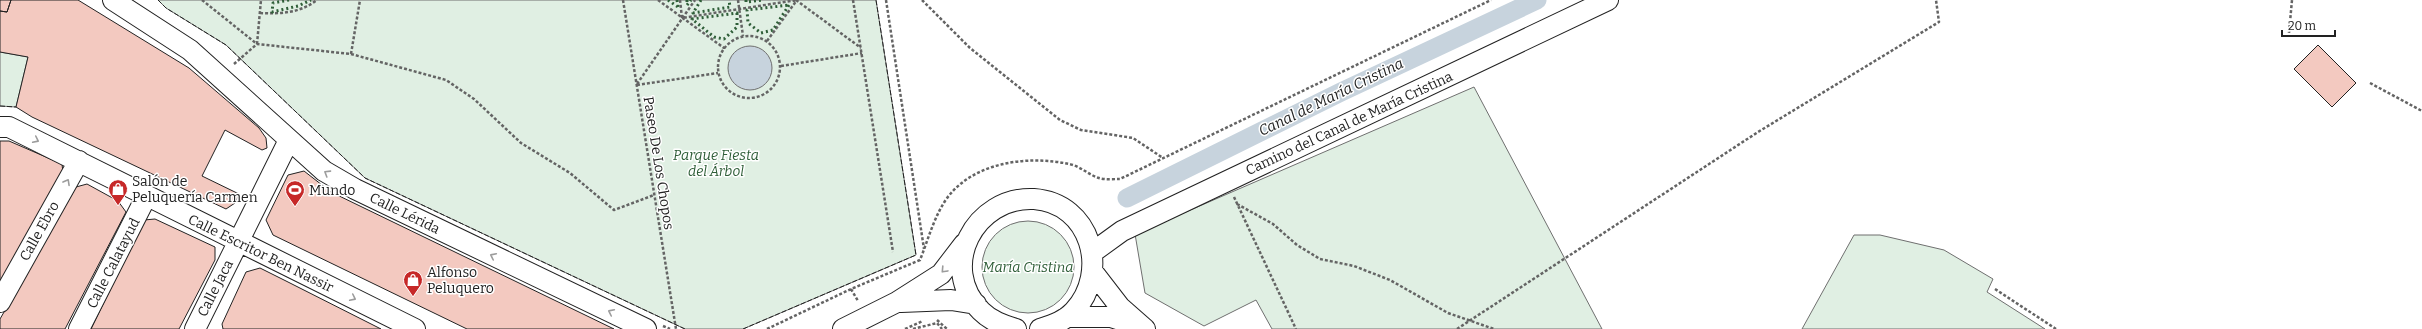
<svg xmlns="http://www.w3.org/2000/svg" width="2422" height="329" viewBox="0 0 2422 329" font-family="Bitter,serif">
<rect width="100%" height="100%" fill="#fff"/>
<path fill="#e0efe3" stroke="#6f6f6f" d="M 158,0 L 876,0 L 916,255 L 743,329 L 685,329 L 365,178 L 226,45 L 166,8 Z
M 0,52 L 28,57 L 16,107 L 0,106 Z
M 1474,87 L 1602,329 L 1272,329 L 1256,300 L 1204,326 L 1145,293 L 1135,234 Z
M982 267a46 46 0 1 1 92 0a46 46 0 1 1-92 0Z
M 1854,235 L 1880,235 L 1944,250 L 1993,279 L 1987,292 L 2045,329 L 1802,329 Z"/>
<path fill="#c7d3dd" stroke="#6f6f6f" d="M728 68a22 22 0 1 1 44 0a22 22 0 1 1-44 0Z"/>
<g fill="none" stroke-linecap="round" stroke-linejoin="round">
<path stroke="#c7d3dd" stroke-width="19" d="M 1127,198 L 1341,92 L 1537,0"/>
</g>
<path fill="#f3c9c0" stroke="#222" d="M 0,0 L 11,0 L 7,12 L 0,11 Z
M 11,0 L 78,0 L 189,68 L 259,128 L 266,138 L 267,148 L 262,150 L 225,130 L 202,176 L 239,194 L 235,203 L 226,209 L 32,117 L 16,107 L 28,57 L 0,52 L 0,11 L 7,12 Z
M 2318,45 L 2356,83 L 2332,107 L 2294,69 Z
M 0,141 L 9,141 L 62,164 L 63,173 L 0,285 Z
M 304,171 L 331,192 L 614,329 L 467,329 L 273,235 L 266,220 L 288,175 Z
M 87,184 L 118,201 L 126,212 L 65,329 L 0,329 L 0,319 L 76,187 Z
M 155,219 L 215,247 L 215,260 L 179,329 L 91,329 L 144,220 Z
M 260,268 L 286,281 L 381,329 L 223,329 L 222,324 L 246,272 Z"/>
<g fill="none" stroke-linecap="round" stroke-linejoin="round">
<g stroke="#222" stroke-width="22">
<path id="minor" d="M 113,0 L 190,50 L 324,171 L 355,189 L 646,329
M 0,127 L 9,127 L 415,329
M 1093,252 L 1122,231 L 1608,0
M 1093,272 L 1120,307 L 1145,329
M 0,302 L 79,161
M 901,302 L 951,300 L 976,304
M 1067,317 L 1111,317 L 1136,325
M 79,329 L 146,197
M 195,329 L 289,140
M 843,329 L 897,302 L 941,274 L 964,244
M 1016,329 C 1003,325 991,321 981,311 C 937,267 975,196 1034,199 C 1091,203 1110,272 1074,311 C 1065,321 1052,325 1040,329"/>
</g>
<path stroke="#646464" stroke-width="2.5" stroke-dasharray="3 2" stroke-linecap="butt" d="M 202,0 L 257,44
M 623,0 L 676,329
M 658,0 L 724,48
M 680,0 L 682,18 L 797,0
M 738,0 L 743,36
M 796,0 L 861,48
M 853,0 L 893,252
M 886,0 L 924,249
M 922,0 L 970,48 L 1060,120 L 1081,130 L 1133,138 L 1163,158
M 260,13 C 281,14 300,13 317,0
M 2289,33 L 2292,0
M718 67a31 31 0 1 1 62 0a31 31 0 1 1-62 0Z
M 767,41 L 797,0
M 257,44 L 261,0
M 351,54 L 360,0
M 234,64 L 257,44 L 351,54 L 446,80 L 474,99 L 521,143 L 570,173 L 614,210 L 654,195
M 781,66 L 862,53
M 2370,83 L 2422,111
M 637,84 L 695,0
M 637,85 L 718,73
M 1234,197 L 1296,329
M 1237,204 L 1273,224 L 1297,245 L 1320,259 L 1354,266 L 1390,280 L 1448,313 L 1494,329
M 851,289 L 858,301
M 1995,289 L 2056,329
M 937,320 L 947,329
M 663,326 L 670,329
M 767,329 L 851,289 L 920,260 C 928,240 933,220 945,201 C 971,162 1027,155 1069,164 C 1080,166 1089,175 1099,178 C 1105,180 1114,179 1120,179 L 1491,0
M 905,329 L 923,321
M 913,329 L 937,323 L 942,329
M 1457,329 L 1758,132 L 1939,22 L 1936,0"/>
<use href="#minor" stroke="#fff" stroke-width="20"/>
<path stroke="#2f5e38" stroke-width="3" stroke-dasharray="2 3" stroke-linecap="butt" d="M 289,0 L 273,3 L 272,12 L 298,6 L 311,0
M 668,0 L 678,7
M 677,0 L 678,7
M 687,0 L 687,5 L 691,0
M 701,0 L 693,13 L 730,7 L 729,0
M 746,0 L 746,2 L 763,0
M 789,5 L 773,30 L 761,33 L 748,23 L 747,10 Z
M 737,13 L 737,27 L 724,39 L 714,37 L 692,19 Z"/>
<path stroke="#222" stroke-width="1" stroke-dasharray="5 2" stroke-linecap="butt" d="M 158,0 L 166,8 L 226,45 L 365,178 L 685,329
M 0,106 L 16,107
M 743,329 L 916,255 L 876,0"/>
</g>
<defs><path id="oneway-chevron" d="M-2-3.5L2.5 0L-2 3.5" fill="none" stroke-width="1.6" stroke-linecap="round" stroke-linejoin="round"/></defs>
<g stroke="#9c9c9c">
<use href="#oneway-chevron" transform="translate(36 140) rotate(26)"/>
<use href="#oneway-chevron" transform="translate(327 173) rotate(-148)"/>
<use href="#oneway-chevron" transform="translate(67 182) rotate(-61)"/>
<use href="#oneway-chevron" transform="translate(493 256) rotate(-154)"/>
<use href="#oneway-chevron" transform="translate(944 270) rotate(133)"/>
<use href="#oneway-chevron" transform="translate(353 298) rotate(26)"/>
<use href="#oneway-chevron" transform="translate(611 312) rotate(-154)"/>
</g>
<defs>
<g id="shop-pin" transform="scale(1)"><path d="M0 17L-7.5 6A9.5 9.5 0 1 1 7.5 6Z" fill="#c62828" stroke="#fff"/><path d="M-5-2.5h2.3a2.7 3.5 0 0 1 5.4 0H5L5.5 6h-11ZM-1.5-2.5h3a1.5 2.3 0 0 0-3 0Z" fill="#fff"/></g>
<g id="stadium-pin" transform="scale(1)"><path d="M0 17L-7.5 6A9.5 9.5 0 1 1 7.5 6Z" fill="#c62828" stroke="#fff"/><path d="M0-5a6.5 5 0 1 0 0 10a6.5 5 0 1 0 0-10ZM-3.5-1.8h7v3.6h-7Z" fill="#fff"/></g>
</defs>
<g fill-rule="evenodd">
<use href="#shop-pin" x="118" y="189"/>
<use href="#stadium-pin" x="295" y="190"/>
<use href="#shop-pin" x="413" y="280"/>
</g>
<g text-anchor="middle" stroke-width="3" stroke-linejoin="round" paint-order="stroke">
<g font-size="14" fill="#222" stroke="#fff">
<text transform="translate(1349 123) rotate(-25)" y="5">Camino del Canal de María Cristina</text>
<text transform="translate(659 163) rotate(81)" y="5">Paseo De Los Chopos</text>
<text transform="translate(405 213) rotate(26)" y="5">Calle Lérida</text>
<text transform="translate(39 231) rotate(-61)" y="5">Calle Ebro</text>
<text transform="translate(261 253) rotate(26)" y="5">Calle Escritor Ben Nassir</text>
<text transform="translate(113 263) rotate(-63)" y="5">Calle Calatayud</text>
<text transform="translate(215 288) rotate(-63)" y="5">Calle Jaca</text>
</g>
<g font-size="14" font-style="italic" fill="#2f5e38" stroke="#fff">
<text x="716" y="160">Parque Fiesta<tspan x="716" dy="16">del Árbol</tspan></text>
<text x="1028" y="272">María Cristina</text>
</g>
<g font-size="14" fill="#222" stroke="#fff" text-anchor="start">
<text x="132" y="186">Salón de<tspan x="132" dy="16">Peluquería Carmen</tspan></text>
<text x="309" y="195">Mundo</text>
<text x="427" y="277">Alfonso<tspan x="427" dy="16">Peluquero</tspan></text>
</g>
<g font-size="15" font-style="italic" fill="#222" stroke="#fff">
<text transform="translate(1331 97) rotate(-26)" y="5">Canal de María Cristina</text>
</g>
</g>
<path d="M2282 30v6h53v-6" fill="none" stroke="#222222" stroke-width="2"/>
<text x="2288" y="30" font-size="12" fill="#222222" stroke="#ffffff" stroke-width="3" paint-order="stroke">20 m</text>
</svg>
